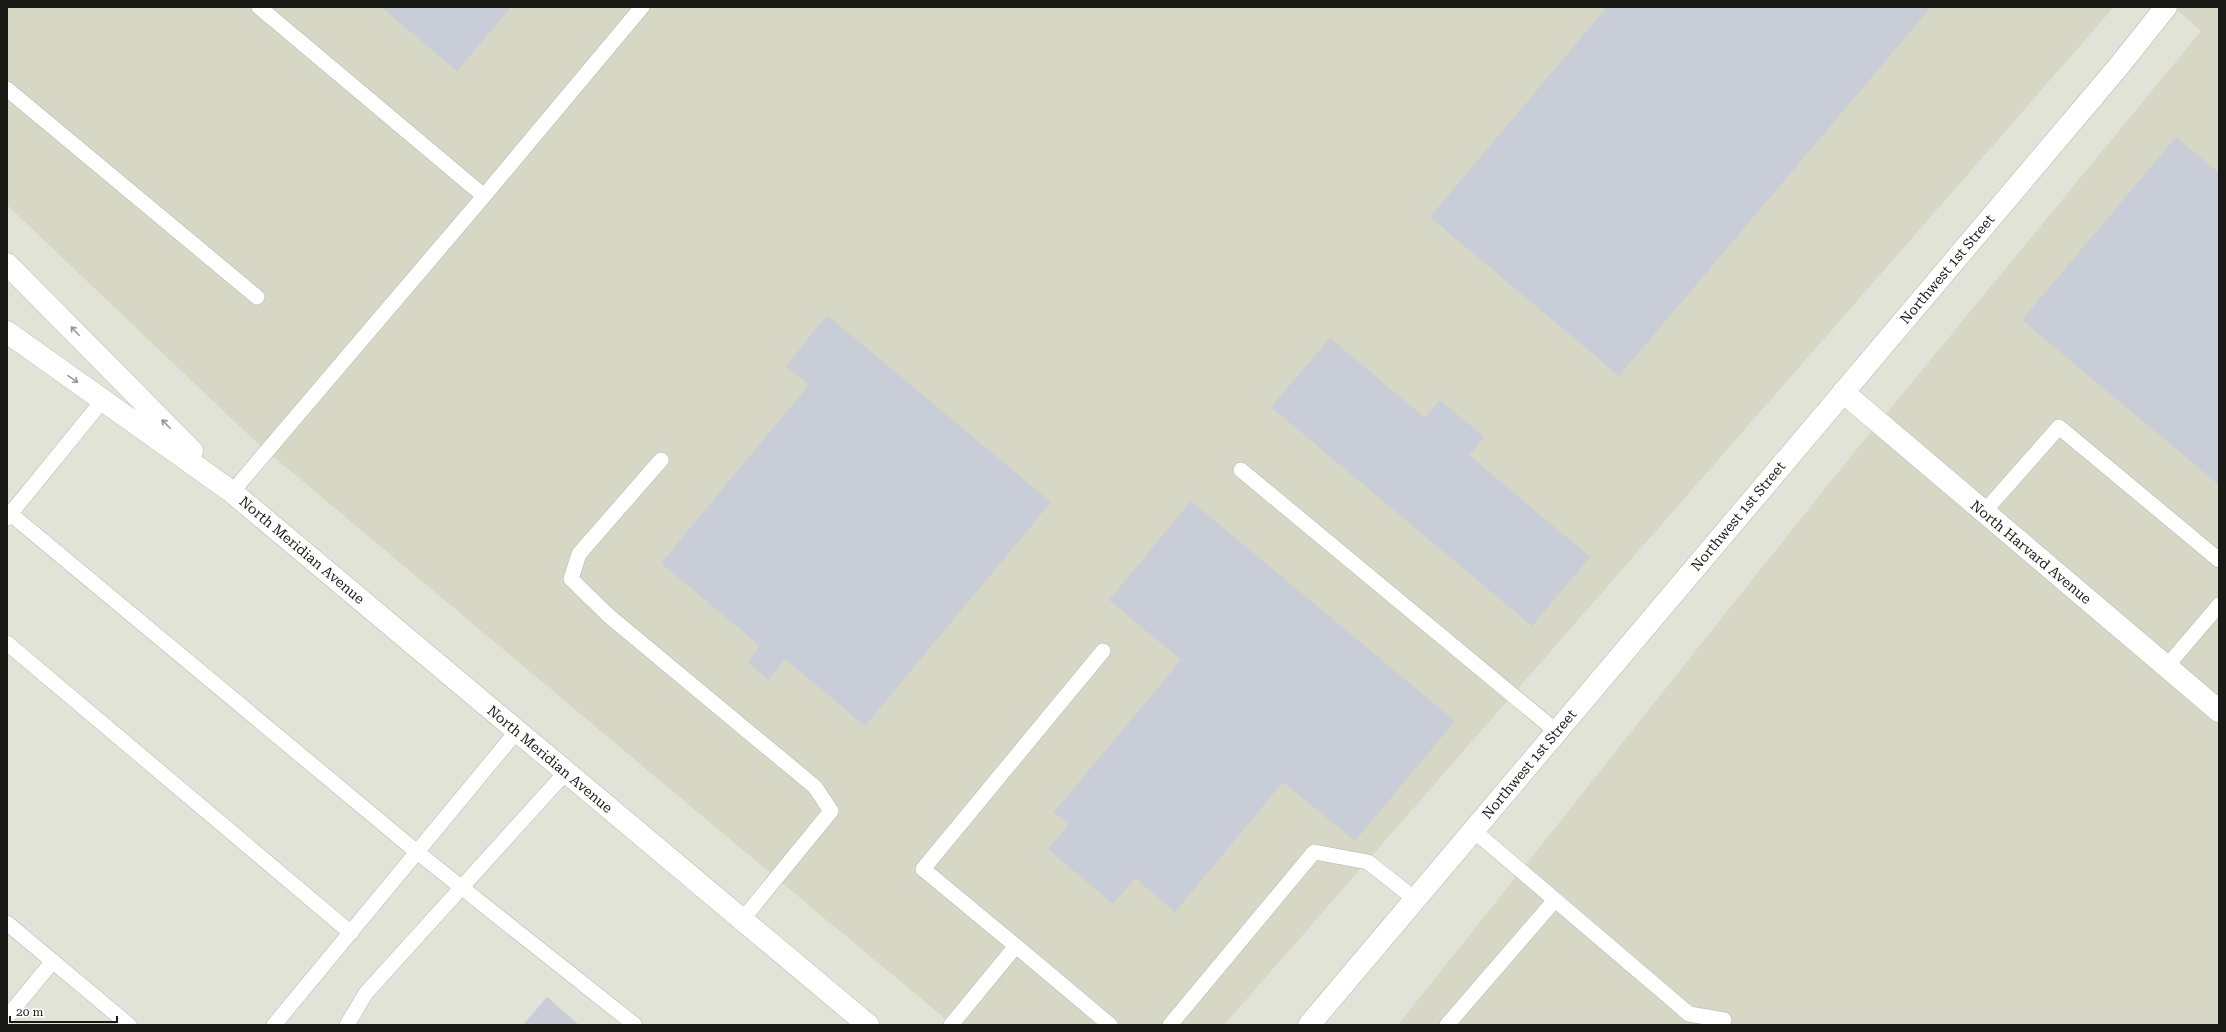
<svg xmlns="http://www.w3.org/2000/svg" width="2226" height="1032" viewBox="0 0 2226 1032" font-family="'Roboto Serif',serif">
<rect width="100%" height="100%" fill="#e2e3d7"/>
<path fill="#d6d7c5" d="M 7,7 L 2114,7 L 1224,1025 L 953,1025 L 812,908 L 256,442 L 7,205 Z
M 2174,7 L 2219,7 L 2219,1025 L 1398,1025 L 1834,477 L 2201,31 Z"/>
<path fill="#c9cdd7" d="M 381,7 L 511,7 L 457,71 Z
M 1607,7 L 1931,7 L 1619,376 L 1430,217 Z
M 2176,137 L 2219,173 L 2219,485 L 2022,320 Z
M 827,315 L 1051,502 L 865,726 L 785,659 L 768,680 L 747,662 L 760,646 L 661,563 L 809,385 L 786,366 Z
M 1330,338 L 1425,418 L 1440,400 L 1484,437 L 1469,455 L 1590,557 L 1532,626 L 1271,407 Z
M 1191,501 L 1455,721 L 1355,841 L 1283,782 L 1175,912 L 1135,878 L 1113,904 L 1048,849 L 1069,824 L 1054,812 L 1181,660 L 1109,600 Z
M 547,997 L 579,1025 L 523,1025 Z"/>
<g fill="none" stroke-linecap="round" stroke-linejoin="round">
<g stroke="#b6b7ac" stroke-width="16">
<path id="lane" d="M 7,89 L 257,297
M 484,196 L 642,7
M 661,460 L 579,554 L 571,579 L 609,616 L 815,787 L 831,811 L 742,920
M 1241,470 L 1556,731
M 232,492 L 484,196 L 259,7
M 7,511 L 417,852 L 635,1025
M 1984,512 L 2059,427 L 2219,560
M 7,518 L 103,400
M 7,643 L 351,933
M 2167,666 L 2219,605
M 1473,830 L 1689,1014 L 1724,1020
M 7,923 L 129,1025
M 1016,946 L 1110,1025
M 7,1017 L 53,961
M 274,1025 L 517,731
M 347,1025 L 366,993 L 566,772
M 951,1025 L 1016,946 L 923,869 L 1103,651
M 1170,1025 L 1314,852 L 1368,862 L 1415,899
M 1447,1025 L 1555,900"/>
</g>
<g stroke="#b6b7ac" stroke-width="23">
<path id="street" d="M 1843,392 L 2219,711
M 1309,1025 L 2119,66 L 2166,7"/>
</g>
<g stroke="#b6b7ac" stroke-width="23">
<path id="secondary" d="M 7,264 L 192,451
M 7,332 L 232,492 L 868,1025"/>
</g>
<use href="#lane" stroke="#fff" stroke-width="15"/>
<use href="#street" stroke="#fff" stroke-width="22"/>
<use href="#secondary" stroke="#fff" stroke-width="22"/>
</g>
<defs><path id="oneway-shaft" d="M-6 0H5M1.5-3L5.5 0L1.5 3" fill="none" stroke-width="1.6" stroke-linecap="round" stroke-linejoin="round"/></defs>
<g stroke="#989896">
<use href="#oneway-shaft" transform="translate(75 331) rotate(-134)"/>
<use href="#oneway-shaft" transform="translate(73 379) rotate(35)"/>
<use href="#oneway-shaft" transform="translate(166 424) rotate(-134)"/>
</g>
<g text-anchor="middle" stroke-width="3" stroke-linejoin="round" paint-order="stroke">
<g font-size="14" fill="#191a16" stroke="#fff">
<text transform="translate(1947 269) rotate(-50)" y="5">Northwest 1st Street</text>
<text transform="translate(1738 516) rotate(-50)" y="5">Northwest 1st Street</text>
<text transform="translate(302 550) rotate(40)" y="5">North Meridian Avenue</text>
<text transform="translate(2031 552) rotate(40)" y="5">North Harvard Avenue</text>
<text transform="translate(550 759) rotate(40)" y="5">North Meridian Avenue</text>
<text transform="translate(1529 764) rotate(-50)" y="5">Northwest 1st Street</text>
</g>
</g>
<rect width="2226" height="1032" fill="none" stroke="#191a16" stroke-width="16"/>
<path d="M10 1016v6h107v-6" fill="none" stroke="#191a16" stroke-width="2"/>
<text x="16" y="1016" font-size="12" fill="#191a16" stroke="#ffffff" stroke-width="3" paint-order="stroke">20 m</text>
</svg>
